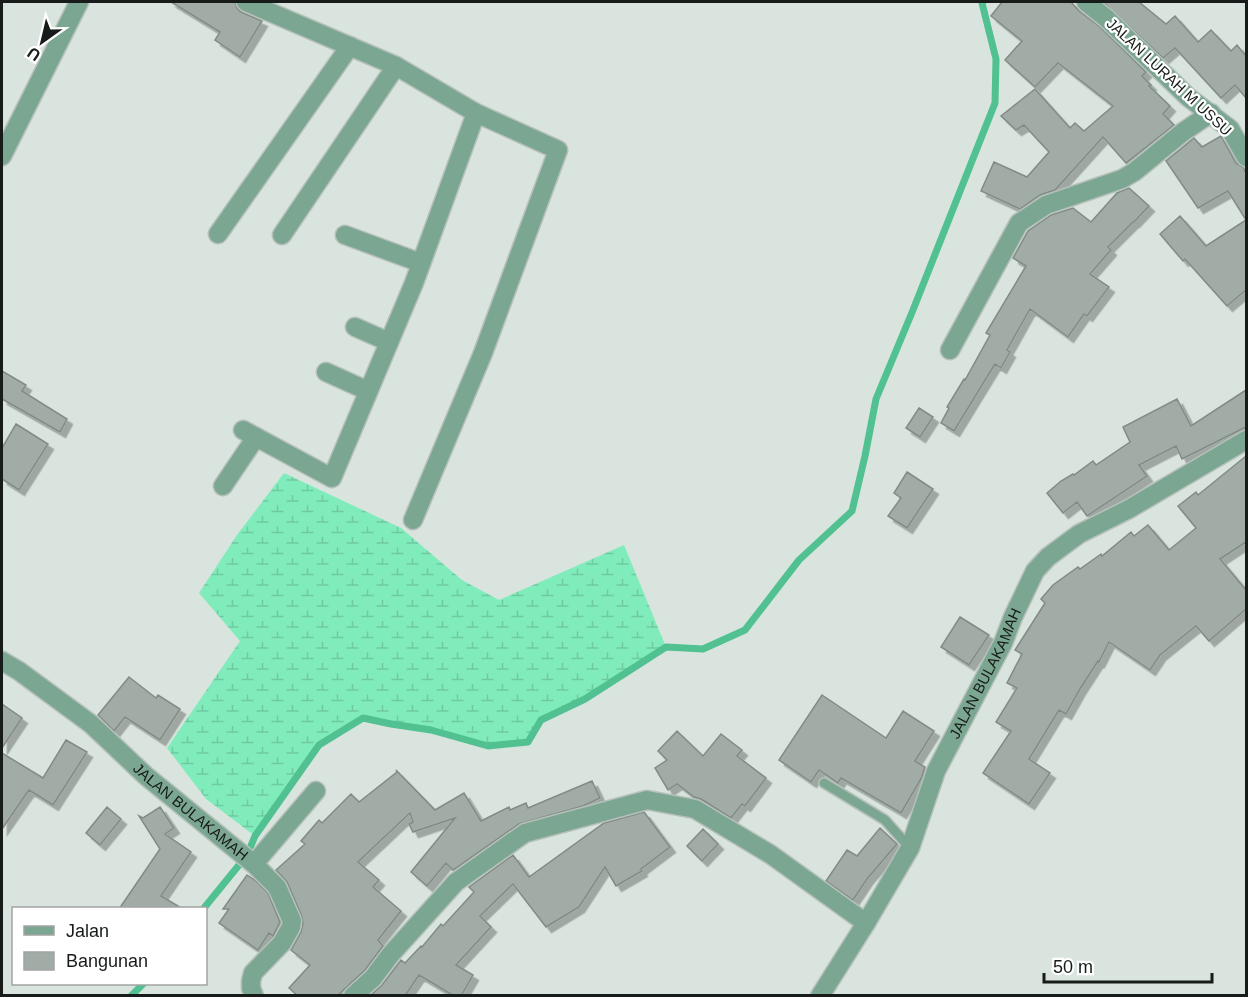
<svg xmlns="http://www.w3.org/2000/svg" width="1248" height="997" viewBox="0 0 1248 997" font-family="Arial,sans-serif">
<defs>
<pattern id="wetland-marsh" width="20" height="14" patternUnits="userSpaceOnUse" patternTransform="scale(1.5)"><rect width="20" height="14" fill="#81ecbb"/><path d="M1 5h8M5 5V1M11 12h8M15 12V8" fill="none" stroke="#6fcaa0"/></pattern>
<filter id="shadow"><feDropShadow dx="5.5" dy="5.5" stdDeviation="0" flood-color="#0004"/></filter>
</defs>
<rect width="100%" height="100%" fill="#d9e4de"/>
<path fill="url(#wetland-marsh)" d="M 284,473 L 401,528 L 462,580 L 499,600 L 624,545 L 666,647 L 585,699 L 541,720 L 528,742 L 488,746 L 431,730 L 363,718 L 319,746 L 255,836 L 206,799 L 167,748 L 240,641 L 199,593 L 237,535 Z"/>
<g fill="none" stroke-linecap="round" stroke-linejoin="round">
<path stroke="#51c191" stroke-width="7" d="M 250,848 L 255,836 L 319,745 L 363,718 L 391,724 L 431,730 L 488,746 L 528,742 L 541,720 L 585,699 L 666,647 L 703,649 L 745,630 L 799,560 L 852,511 L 865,456 L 876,399 L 913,310 L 995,103 L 996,59 L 982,3 L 983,2
M 204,908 L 239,865
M 131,996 L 143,984"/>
</g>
<path fill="#a2aca6" stroke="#828b86" stroke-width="1.5" filter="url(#shadow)" d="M 171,2 L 235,2 L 237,8 L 241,12 L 262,21 L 240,57 L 215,40 L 220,32 Z
M 1002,2 L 1071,2 L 1079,11 L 1099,26 L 1146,72 L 1142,76 L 1151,85 L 1149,86 L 1170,106 L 1163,114 L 1174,125 L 1126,163 L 1103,137 L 1055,190 L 1040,195 L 1020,209 L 981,191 L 994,162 L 1027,177 L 1049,152 L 1024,125 L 1016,130 L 1001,116 L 1035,89 L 1070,128 L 1075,123 L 1084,131 L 1113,106 L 1058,63 L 1035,87 L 1005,60 L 1022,41 L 991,16 Z
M 1103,2 L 1139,2 L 1166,24 L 1175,16 L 1198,42 L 1211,30 L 1231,51 L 1237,45 L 1246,56 L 1246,98 L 1235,85 L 1221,98 L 1175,48 L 1163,58 Z
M 1221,136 L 1236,163 L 1243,167 L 1246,173 L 1246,290 L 1227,306 L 1185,259 L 1183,261 L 1160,234 L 1180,216 L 1206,246 L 1246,220 L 1228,191 L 1198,208 L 1166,161 L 1194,138 L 1202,147 Z
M 1129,188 L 1149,206 L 1134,222 L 1133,222 L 1108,247 L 1111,250 L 1090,274 L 1109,287 L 1087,316 L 1084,314 L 1068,337 L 1030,309 L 1007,350 L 1010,352 L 1001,368 L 995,364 L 954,431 L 941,423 L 949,408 L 947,407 L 964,379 L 965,380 L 990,335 L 986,333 L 1026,266 L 1013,258 L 1028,231 L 1051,215 L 1073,208 L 1091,222 L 1117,193 Z
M 2,371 L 26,385 L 22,391 L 67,419 L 60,432 L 2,399 Z
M 1246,390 L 1246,427 L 1182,459 L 1176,446 L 1139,465 L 1147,476 L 1087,516 L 1077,502 L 1063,513 L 1047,493 L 1061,481 L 1073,474 L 1074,475 L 1093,461 L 1096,465 L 1130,442 L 1123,427 L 1177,399 L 1191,426 Z
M 919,408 L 933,417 L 920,437 L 906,428 Z
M 16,424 L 48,444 L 19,490 L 2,479 L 2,448 Z
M 1246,456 L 1246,542 L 1220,559 L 1246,590 L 1246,609 L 1209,641 L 1196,626 L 1160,655 L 1150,670 L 1109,642 L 1099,662 L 1098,661 L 1080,689 L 1066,714 L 1059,710 L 1029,759 L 1050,773 L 1029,804 L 983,773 L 1011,731 L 996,722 L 1017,688 L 1007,683 L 1022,654 L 1015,650 L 1045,603 L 1041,599 L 1053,585 L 1078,567 L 1080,569 L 1101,554 L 1102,556 L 1131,532 L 1134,536 L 1148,525 L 1169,550 L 1196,528 L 1178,506 L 1196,492 L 1198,495 Z
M 907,472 L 933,489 L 907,528 L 888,516 L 901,498 L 894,493 Z
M 960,617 L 989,635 L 969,665 L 941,647 Z
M 129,677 L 156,698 L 158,695 L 180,709 L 160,740 L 125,717 L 114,731 L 98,715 Z
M 822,695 L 886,738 L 903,711 L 934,731 L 915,761 L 925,767 L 921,779 L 901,813 L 841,778 L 838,783 L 819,770 L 811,782 L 779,760 Z
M 2,704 L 22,718 L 2,748 Z
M 677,731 L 703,756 L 721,734 L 742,750 L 737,756 L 766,778 L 745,806 L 742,804 L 731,818 L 701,799 L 694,797 L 677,784 L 668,790 L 655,768 L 667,760 L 658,751 Z
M 66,740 L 87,752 L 53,805 L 29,790 L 2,829 L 2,753 L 43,778 Z
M 396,770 L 435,810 L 464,793 L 481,821 L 509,807 L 510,810 L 526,803 L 528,808 L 592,781 L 600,798 L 583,806 L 519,824 L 453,870 L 446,863 L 427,886 L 411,872 L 455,818 L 413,832 L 409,824 L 413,822 L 410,813 L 358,862 L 379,880 L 373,887 L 401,911 L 378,940 L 383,946 L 365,970 L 337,996 L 298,996 L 289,988 L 310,965 L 291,950 L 301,932 L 303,923 L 302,917 L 287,882 L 276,870 L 305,844 L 301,841 L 319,820 L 322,823 L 351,794 L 359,802 L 397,772 Z
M 107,807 L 121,819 L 100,845 L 86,833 Z
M 160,807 L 174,828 L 165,834 L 191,852 L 161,896 L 183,909 L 119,909 L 160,849 L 139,816 L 143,818 Z
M 644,812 L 670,847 L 641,869 L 642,871 L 616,886 L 605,867 L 579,907 L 546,927 L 513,884 L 480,916 L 491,927 L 456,965 L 473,975 L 461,996 L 454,996 L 419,975 L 405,996 L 370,996 L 382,985 L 401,960 L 405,963 L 421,946 L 422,947 L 441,924 L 443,926 L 474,892 L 469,887 L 513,855 L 529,877 L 604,823 Z
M 880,828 L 897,844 L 867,879 L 853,900 L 826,881 L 847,850 L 857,856 Z
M 703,829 L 718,844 L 702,861 L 687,846 Z
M 247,875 L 256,881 L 268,893 L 280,922 L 273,936 L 269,933 L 258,950 L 219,923 L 229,909 L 223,909 Z"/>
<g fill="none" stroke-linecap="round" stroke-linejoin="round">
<g stroke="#b6c0bb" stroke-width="12">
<path id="service" d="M 824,783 L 885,820 L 910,848"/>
</g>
<g stroke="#b6c0bb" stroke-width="21">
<g id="minor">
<path d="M 246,2 L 396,66 L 476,113 L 558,150 L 483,353 L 413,520"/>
<path d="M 1086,2 L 1106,18 L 1188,97 L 1230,129 L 1246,157"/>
<path d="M 218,234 L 350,46"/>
<path d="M 282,235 L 396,66"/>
<path d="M 345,235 L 421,263"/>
<path d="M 355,327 L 389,342"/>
<path d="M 950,350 L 1019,223 L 1046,205 L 1122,179 L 1134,172 L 1183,132 L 1211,113"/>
<path d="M 326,372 L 368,391"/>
<path d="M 243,430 L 332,478 L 414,283 L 476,113"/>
<path d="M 223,486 L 256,437"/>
<path id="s1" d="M 2,661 L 19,671 L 91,724 L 146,776 L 254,864 L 277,887 L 292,921 L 291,927 L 282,943 L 253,973 L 251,981 L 251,988 L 254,996"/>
<path d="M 254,864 L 316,791"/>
<path d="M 353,996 L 373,978 L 391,954 L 456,882 L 525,833 L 647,800 L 695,809 L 770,854 L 866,923"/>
<path id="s2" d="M 820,996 L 866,923 L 910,848 L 936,771 L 1003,643 L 1013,617 L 1035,571 L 1048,557 L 1079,534 L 1129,509 L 1246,440"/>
</g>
</g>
<g stroke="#b6c0bb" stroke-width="21">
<path id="tertiary" d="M 2,156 L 79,2"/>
</g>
<use href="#service" stroke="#7ba691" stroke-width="9"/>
<use href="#minor" stroke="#7ba691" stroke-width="18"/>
<use href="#tertiary" stroke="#7ba691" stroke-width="18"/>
</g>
<g text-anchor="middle" stroke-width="4.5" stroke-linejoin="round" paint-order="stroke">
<g font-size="15" fill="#171b19" stroke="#fff">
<text transform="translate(1169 77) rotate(43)" y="5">JALAN LURAH M USSU</text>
<text dy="5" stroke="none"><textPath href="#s2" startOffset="364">JALAN BULAKAMAH</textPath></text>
<text dy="5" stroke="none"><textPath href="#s1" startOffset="242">JALAN BULAKAMAH</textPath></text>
</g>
</g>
<rect width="1248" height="997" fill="none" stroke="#171b19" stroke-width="6"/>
<rect x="12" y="907" width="195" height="78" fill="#ffffff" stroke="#a2a4a3" stroke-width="1.5"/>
<rect x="24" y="926" width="30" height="9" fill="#7ba691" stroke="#a2a4a3" stroke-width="1.5"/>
<text x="66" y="937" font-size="18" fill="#171b19">Jalan</text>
<rect x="24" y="952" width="30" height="18" fill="#a2aca6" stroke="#a2a4a3" stroke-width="1.5"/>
<text x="66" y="967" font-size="18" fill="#171b19">Bangunan</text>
<g transform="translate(42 42) rotate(214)" stroke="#ffffff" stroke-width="4.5" paint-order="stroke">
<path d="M0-4.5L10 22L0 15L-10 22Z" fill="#171b19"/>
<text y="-9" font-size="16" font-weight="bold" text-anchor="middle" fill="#171b19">U</text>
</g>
<path d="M1044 973v9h168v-9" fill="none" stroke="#171b19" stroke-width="3"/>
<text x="1053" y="973" font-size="18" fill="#171b19" stroke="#ffffff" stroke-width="4.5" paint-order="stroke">50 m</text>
</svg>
